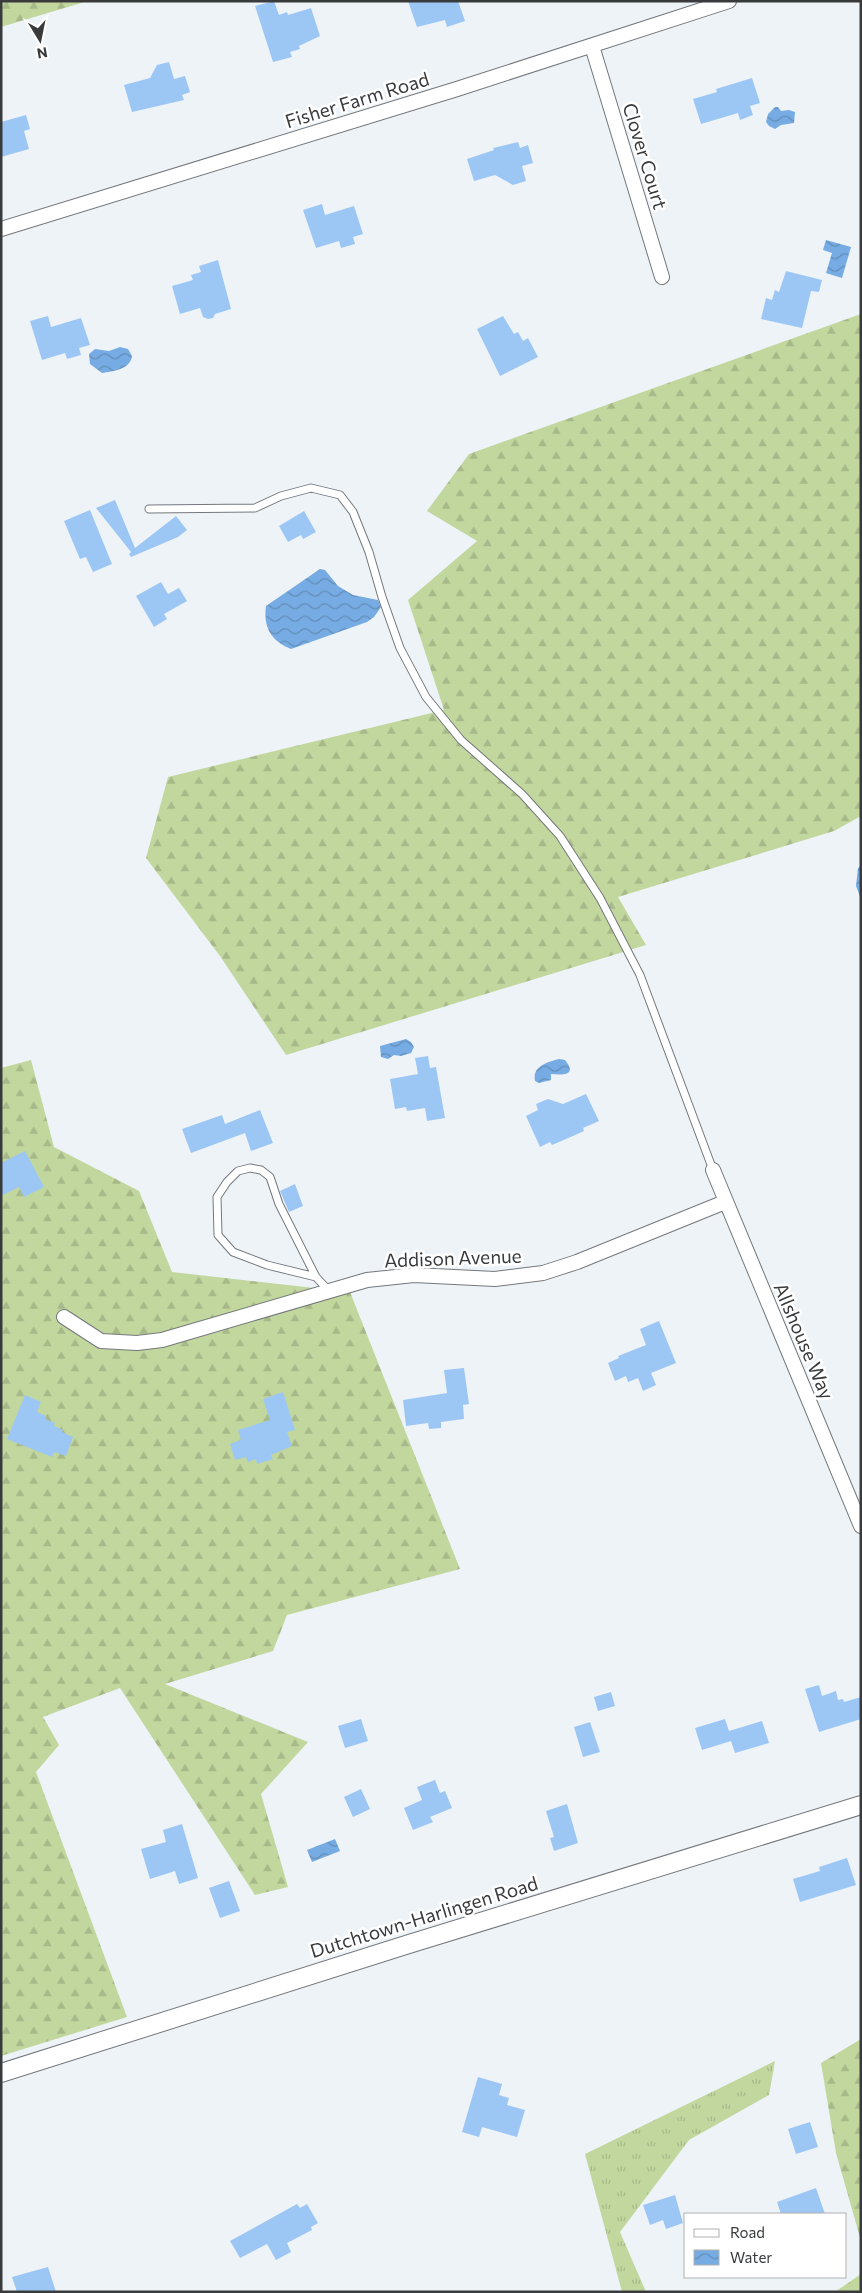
<svg xmlns="http://www.w3.org/2000/svg" width="862" height="2293" viewBox="0 0 862 2293" font-family="Commissioner,sans-serif">
<defs>
<pattern id="grass-tufts" width="24" height="20" patternUnits="userSpaceOnUse" patternTransform="scale(1.25)"><rect width="24" height="20" fill="#c2d79e"/><path d="M3 7l-1-3M5 7V3M7 7l1-3M15 17l-1-3M17 17v-4M19 17l1-3" fill="none" stroke="#a7b989"/></pattern>
<pattern id="forest-firs" width="22" height="20" patternUnits="userSpaceOnUse" patternTransform="scale(1.25)"><rect width="22" height="20" fill="#c2d79e"/><path d="M5 1l3.5 6h-7zM16 11l3.5 6h-7z" fill="#a7b989"/></pattern>
<pattern id="water-waves" width="16" height="10" patternUnits="userSpaceOnUse" patternTransform="scale(1.25)"><rect width="16" height="10" fill="#76ace3"/><path d="M0 5q4-4 8 0t8 0" fill="none" stroke="#628db9"/></pattern>
</defs>
<rect width="100%" height="100%" fill="#eef3f8"/>
<path fill="url(#grass-tufts)" d="M 775,2061 L 769,2095 L 689,2140 L 620,2232 L 646,2292 L 622,2292 L 585,2154 Z
M 861,2274 L 861,2292 L 835,2292 Z"/>
<path fill="url(#forest-firs)" d="M 1,1 L 88,1 L 1,27 Z
M 861,314 L 861,816 L 834,831 L 618,897 L 646,945 L 286,1055 L 220,956 L 146,858 L 168,777 L 444,710 L 408,600 L 477,541 L 427,511 L 469,454 Z
M 31,1060 L 54,1147 L 139,1191 L 172,1272 L 350,1292 L 460,1569 L 287,1615 L 273,1651 L 165,1684 L 308,1742 L 261,1794 L 288,1887 L 255,1895 L 120,1688 L 43,1717 L 59,1745 L 36,1772 L 127,2017 L 1,2056 L 1,1068 Z
M 861,2039 L 861,2241 L 836,2153 L 821,2063 Z"/>
<path fill="url(#water-waves)" d="M 775,107 L 778,107 L 781,111 L 789,110 L 795,112 L 794,123 L 781,125 L 775,129 L 769,126 L 766,122 L 768,114 Z
M 826,240 L 851,247 L 842,278 L 826,273 L 832,253 L 823,250 Z
M 120,347 L 128,349 L 132,356 C 130,370 113,371 102,373 L 90,364 L 89,354 L 95,349 L 109,351 Z
M 320,569 L 325,570 L 338,586 L 353,595 L 378,600 L 381,607 L 374,617 L 367,622 L 291,649 C 271,641 263,627 266,606 Z
M 861,866 L 861,899 L 856,886 L 858,868 Z
M 406,1039 L 411,1042 L 414,1047 L 411,1053 L 401,1056 L 394,1055 L 388,1059 L 381,1057 L 380,1046 Z
M 559,1059 L 565,1060 C 578,1076 562,1075 551,1074 L 551,1080 L 539,1083 L 535,1081 C 532,1066 548,1062 559,1059 Z
M 335,1839 L 340,1851 L 312,1862 L 307,1850 Z"/>
<path fill="#9cc7f4" d="M 274,1 L 279,15 L 287,12 L 288,15 L 311,8 L 320,36 L 299,46 L 300,49 L 290,52 L 292,57 L 273,62 L 255,6 Z
M 408,1 L 458,1 L 465,21 L 447,27 L 445,20 L 417,27 Z
M 169,62 L 174,79 L 185,76 L 190,92 L 182,95 L 184,100 L 132,112 L 124,85 L 150,78 L 157,65 Z
M 752,78 L 760,103 L 750,106 L 753,115 L 740,120 L 738,113 L 701,124 L 693,99 L 717,92 L 716,89 Z
M 26,115 L 30,129 L 24,131 L 29,149 L 1,157 L 1,122 Z
M 518,142 L 520,148 L 528,145 L 533,163 L 522,166 L 526,181 L 513,185 L 495,175 L 474,181 L 467,159 L 494,150 L 493,148 Z
M 322,204 L 325,215 L 354,206 L 363,234 L 353,237 L 355,244 L 341,248 L 339,241 L 316,248 L 303,210 Z
M 218,260 L 231,309 L 215,314 L 213,318 L 208,319 L 203,317 L 200,308 L 180,314 L 172,286 L 193,280 L 191,275 L 201,272 L 199,266 Z
M 786,271 L 822,280 L 819,292 L 811,291 L 802,328 L 761,319 L 766,298 L 772,300 L 775,290 L 779,292 Z
M 48,316 L 51,327 L 81,318 L 90,345 L 79,348 L 81,355 L 67,359 L 65,353 L 42,360 L 30,321 Z
M 503,316 L 514,334 L 518,332 L 523,341 L 528,338 L 538,357 L 500,376 L 477,329 Z
M 115,500 L 135,548 L 176,516 L 187,530 L 178,537 L 131,557 L 129,554 L 131,552 L 96,508 Z
M 90,510 L 112,564 L 93,572 L 86,557 L 80,559 L 64,521 Z
M 304,511 L 316,532 L 303,539 L 301,535 L 288,542 L 279,526 Z
M 161,582 L 168,594 L 179,588 L 187,601 L 164,614 L 167,619 L 154,627 L 136,596 Z
M 428,1056 L 430,1068 L 436,1067 L 445,1118 L 427,1121 L 425,1108 L 407,1111 L 406,1107 L 395,1109 L 390,1079 L 418,1074 L 415,1058 Z
M 586,1094 L 599,1121 L 583,1128 L 584,1131 L 573,1136 L 552,1145 L 550,1142 L 540,1147 L 526,1116 L 538,1110 L 536,1104 L 548,1099 L 563,1104 Z
M 260,1110 L 273,1143 L 251,1151 L 245,1133 L 191,1153 L 182,1129 L 222,1115 L 225,1124 Z
M 25,1151 L 44,1187 L 24,1197 L 19,1187 L 1,1196 L 1,1163 Z
M 295,1184 L 303,1206 L 289,1212 L 280,1191 Z
M 659,1321 L 676,1363 L 651,1373 L 656,1385 L 643,1391 L 638,1378 L 628,1382 L 626,1376 L 615,1381 L 608,1363 L 619,1358 L 618,1356 L 646,1345 L 640,1329 Z
M 464,1368 L 469,1404 L 463,1405 L 464,1419 L 441,1422 L 441,1428 L 429,1429 L 428,1423 L 406,1426 L 403,1400 L 447,1393 L 444,1370 Z
M 283,1392 L 295,1430 L 287,1432 L 292,1446 L 271,1455 L 273,1459 L 257,1464 L 256,1459 L 248,1462 L 246,1457 L 235,1460 L 230,1444 L 241,1440 L 238,1430 L 270,1420 L 263,1399 Z
M 25,1395 L 41,1402 L 37,1412 L 46,1416 L 45,1419 L 55,1423 L 54,1426 L 63,1430 L 62,1432 L 73,1437 L 66,1456 L 54,1452 L 52,1457 L 7,1439 Z
M 819,1685 L 822,1696 L 836,1691 L 838,1700 L 843,1699 L 844,1702 L 861,1697 L 861,1719 L 819,1732 L 805,1689 Z
M 611,1692 L 615,1706 L 598,1711 L 594,1697 Z
M 361,1719 L 368,1741 L 345,1748 L 338,1726 Z
M 725,1719 L 729,1731 L 762,1721 L 769,1743 L 735,1753 L 731,1741 L 702,1750 L 695,1728 Z
M 590,1722 L 600,1752 L 583,1757 L 574,1727 Z
M 435,1780 L 440,1793 L 445,1791 L 452,1808 L 430,1817 L 433,1822 L 413,1830 L 404,1808 L 422,1800 L 417,1787 Z
M 361,1789 L 370,1809 L 353,1817 L 344,1797 Z
M 567,1804 L 578,1843 L 554,1851 L 550,1838 L 554,1837 L 546,1811 Z
M 182,1824 L 198,1878 L 179,1884 L 175,1871 L 150,1879 L 141,1849 L 166,1842 L 163,1830 Z
M 847,1858 L 856,1885 L 800,1902 L 793,1879 L 820,1871 L 819,1867 Z
M 229,1881 L 240,1911 L 220,1918 L 209,1888 Z
M 478,2077 L 502,2084 L 499,2095 L 509,2098 L 507,2105 L 525,2110 L 517,2137 L 482,2127 L 479,2137 L 462,2132 Z
M 810,2122 L 818,2147 L 796,2154 L 788,2129 Z
M 816,2188 L 825,2214 L 781,2214 L 777,2202 Z
M 675,2195 L 683,2223 L 666,2229 L 663,2220 L 650,2225 L 643,2205 Z
M 297,2204 L 300,2208 L 307,2204 L 318,2223 L 311,2227 L 312,2230 L 287,2243 L 291,2252 L 276,2260 L 267,2244 L 240,2258 L 230,2241 Z
M 48,2267 L 56,2292 L 17,2292 L 12,2277 Z"/>
<g fill="none" stroke-linecap="round" stroke-linejoin="round">
<g stroke="#74787c" stroke-width="9">
<path id="service" d="M 149,509 L 255,508 L 281,496 L 311,488 L 340,495 L 353,512 L 369,552 L 382,597 L 400,648 L 426,697 L 461,740 L 522,794 L 560,836 L 600,898 L 640,975 L 713,1170
M 316,1277 L 279,1204 L 270,1177 L 261,1170 L 250,1168 L 238,1171 L 227,1182 L 217,1197 L 218,1235 L 233,1252 L 267,1265 L 316,1277 L 329,1291"/>
</g>
<g stroke="#74787c" stroke-width="16">
<path id="minor" d="M 592,46 L 662,277
M 1,229 L 457,89 L 729,1
M 713,1170 L 861,1526
M 64,1317 L 101,1341 L 137,1343 L 162,1340 L 367,1280 L 414,1275 L 495,1279 L 543,1273 L 577,1262 L 725,1202"/>
</g>
<g stroke="#74787c" stroke-width="20">
<path id="tertiary" d="M 1,2073 L 409,1944 L 861,1805"/>
</g>
<use href="#service" stroke="#fff" stroke-width="7"/>
<use href="#minor" stroke="#fff" stroke-width="14"/>
<use href="#tertiary" stroke="#fff" stroke-width="18"/>
</g>
<g text-anchor="middle" stroke-width="5" stroke-linejoin="round" paint-order="stroke">
<g font-size="19" fill="#383a3c" stroke="#fff">
<text transform="translate(357 100) rotate(-17)" y="7">Fisher Farm Road</text>
<text transform="translate(645 156) rotate(73)" y="7">Clover Court</text>
<text transform="translate(453 1258) rotate(-2)" y="7">Addison Avenue</text>
<text transform="translate(804 1341) rotate(67)" y="7">Allshouse Way</text>
<text transform="translate(424 1917) rotate(-17)" y="7">Dutchtown-Harlingen Road</text>
</g>
</g>
<rect width="862" height="2293" fill="none" stroke="#383a3c" stroke-width="5"/>
<rect x="684" y="2213" width="162" height="65" fill="#ffffff" stroke="#afb0b1"/>
<rect x="694" y="2229" width="25" height="8" fill="#ffffff" stroke="#afb0b1"/>
<text x="730" y="2238" font-size="15" fill="#383a3c">Road</text>
<rect x="694" y="2250" width="25" height="15" fill="url(#water-waves)" stroke="#afb0b1"/>
<text x="730" y="2263" font-size="15" fill="#383a3c">Water</text>
<g transform="translate(40 40) rotate(170)" stroke="#ffffff" stroke-width="4" paint-order="stroke">
<path d="M0-4L9 19L0 12L-9 19Z" fill="#383a3c"/>
<text y="-8" font-size="14" font-weight="bold" text-anchor="middle" fill="#383a3c">N</text>
</g>
</svg>
